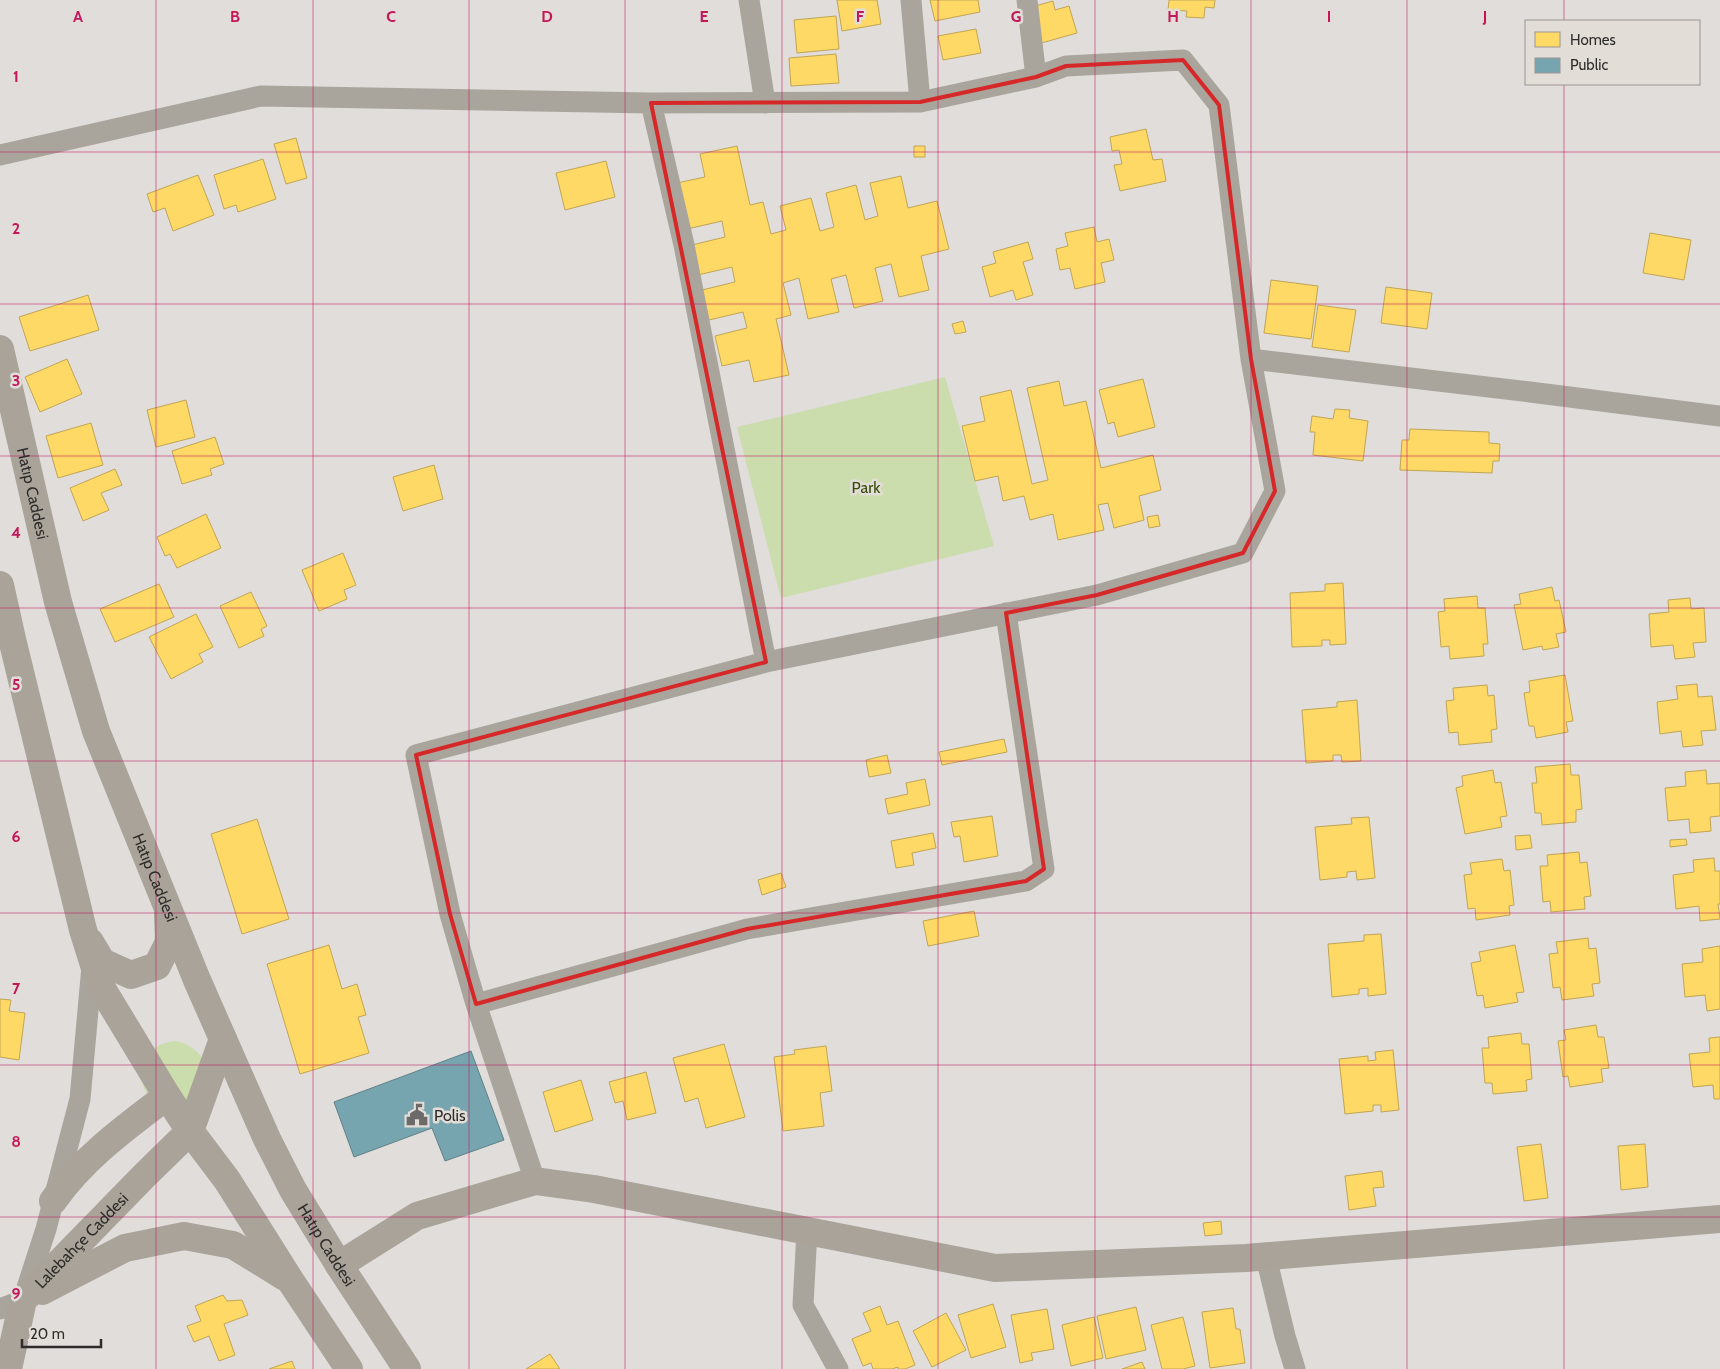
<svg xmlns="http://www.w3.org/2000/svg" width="1720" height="1369" viewBox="0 0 1720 1369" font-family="Cabin,sans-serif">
<rect width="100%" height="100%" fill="#e0dddb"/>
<path fill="#cbdcad" d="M 945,377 L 994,546 L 781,598 L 737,427 Z
M 176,1041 C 189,1044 196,1049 203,1059 L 194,1100 L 153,1101 C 129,1076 142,1044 176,1041 Z"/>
<path fill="#ffd966" stroke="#c0a554" d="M 837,0 L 877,0 L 881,24 L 842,31 Z
M 930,0 L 978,0 L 980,12 L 935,21 Z
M 1169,0 L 1215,0 L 1214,8 L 1205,7 L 1204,18 L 1186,17 L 1187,11 L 1168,10 Z
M 1053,1 L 1055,10 L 1069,6 L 1077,33 L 1038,44 L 1028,8 Z
M 836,16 L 839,49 L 797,53 L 794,20 Z
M 976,29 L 981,53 L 943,60 L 938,36 Z
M 836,54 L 839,83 L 791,86 L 789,58 Z
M 1146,129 L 1153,160 L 1162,159 L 1166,181 L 1120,191 L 1114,165 L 1122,164 L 1119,150 L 1112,151 L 1110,137 Z
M 296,138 L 307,178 L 286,184 L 274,144 Z
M 737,146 L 750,205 L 763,202 L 771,234 L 786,230 L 780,206 L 811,198 L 820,231 L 834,227 L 826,193 L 856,185 L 865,220 L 878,216 L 870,183 L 901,176 L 908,208 L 937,201 L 949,249 L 921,256 L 929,290 L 899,297 L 891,264 L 875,268 L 883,301 L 854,308 L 846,275 L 831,279 L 839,312 L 808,319 L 799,278 L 783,283 L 791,315 L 776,319 L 789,375 L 754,382 L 749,360 L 722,366 L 715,336 L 747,328 L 743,312 L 709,320 L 702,290 L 735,282 L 732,267 L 698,275 L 692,245 L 725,237 L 722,221 L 687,229 L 677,183 L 705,177 L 700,154 Z
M 914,146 L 925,146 L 925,157 L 914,157 Z
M 263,159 L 276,199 L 238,212 L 236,205 L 224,209 L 214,175 Z
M 606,161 L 615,197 L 565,210 L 556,173 Z
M 198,175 L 214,215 L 173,231 L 165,208 L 153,212 L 147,194 Z
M 1094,227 L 1097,242 L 1109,239 L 1114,260 L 1101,263 L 1105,282 L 1075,289 L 1070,268 L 1060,270 L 1056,249 L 1068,246 L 1065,233 Z
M 1650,233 L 1691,240 L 1684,280 L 1643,273 Z
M 1028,242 L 1033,259 L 1023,262 L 1033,295 L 1016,300 L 1013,290 L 990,297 L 982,267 L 996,263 L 993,252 Z
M 1271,280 L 1318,286 L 1311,339 L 1264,333 Z
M 1386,287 L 1432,293 L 1427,329 L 1381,323 Z
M 88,295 L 99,330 L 30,351 L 19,317 Z
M 1318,305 L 1356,310 L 1349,352 L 1312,347 Z
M 963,321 L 966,332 L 955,334 L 952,324 Z
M 67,359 L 82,394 L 40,412 L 25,377 Z
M 1143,379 L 1155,427 L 1118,437 L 1114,422 L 1108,424 L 1099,390 Z
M 1059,381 L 1064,406 L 1086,401 L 1101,468 L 1153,455 L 1161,490 L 1139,496 L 1144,520 L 1114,528 L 1108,503 L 1098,505 L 1104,530 L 1058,540 L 1053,514 L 1030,520 L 1024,496 L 1003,501 L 998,476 L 975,481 L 962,426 L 985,421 L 980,397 L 1011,390 L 1032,484 L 1048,480 L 1027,388 Z
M 186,400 L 195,437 L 156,447 L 147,410 Z
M 1335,409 L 1350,410 L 1349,418 L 1368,421 L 1363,461 L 1313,455 L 1315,432 L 1310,432 L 1312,416 L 1333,419 Z
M 91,423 L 103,465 L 58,478 L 46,436 Z
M 1410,429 L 1489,432 L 1489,443 L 1500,444 L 1499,461 L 1493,461 L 1492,473 L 1400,470 L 1402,440 L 1409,440 Z
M 215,437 L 224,464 L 210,469 L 212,475 L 182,484 L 172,451 Z
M 434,465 L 443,499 L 403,511 L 393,477 Z
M 115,469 L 122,485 L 101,493 L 109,510 L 83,521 L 70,488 Z
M 206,514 L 221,548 L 177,568 L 170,554 L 165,556 L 157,537 Z
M 1158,515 L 1160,526 L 1149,528 L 1147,517 Z
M 343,553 L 356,585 L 344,590 L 347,599 L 319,611 L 302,570 Z
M 1343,583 L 1346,644 L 1330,645 L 1330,640 L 1322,640 L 1322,646 L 1292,647 L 1290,593 L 1325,591 L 1325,584 Z
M 159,584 L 174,617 L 115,642 L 100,609 Z
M 1552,587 L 1555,601 L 1559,600 L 1566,632 L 1556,634 L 1559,647 L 1543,650 L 1542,646 L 1523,650 L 1514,605 L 1521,604 L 1519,594 Z
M 251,592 L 267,626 L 261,629 L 264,636 L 239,648 L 220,606 Z
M 1477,596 L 1478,608 L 1485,608 L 1488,644 L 1483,644 L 1484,656 L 1450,659 L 1449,646 L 1441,647 L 1438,612 L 1445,611 L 1444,599 Z
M 1690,598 L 1691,609 L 1704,608 L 1706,642 L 1693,643 L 1695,657 L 1675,659 L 1673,645 L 1651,647 L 1649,614 L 1669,612 L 1668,600 Z
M 196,614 L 213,647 L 199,654 L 203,662 L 171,679 L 149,637 Z
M 1565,675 L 1573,721 L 1566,722 L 1568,732 L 1536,738 L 1534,726 L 1529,726 L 1524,693 L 1530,692 L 1529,681 Z
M 1697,684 L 1698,697 L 1712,696 L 1716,730 L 1701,731 L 1703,745 L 1683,747 L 1681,731 L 1660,734 L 1657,702 L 1678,699 L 1676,686 Z
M 1487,685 L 1488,696 L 1494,695 L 1497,729 L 1491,730 L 1492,742 L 1459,745 L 1458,732 L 1449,733 L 1446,701 L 1454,700 L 1453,688 Z
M 1357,700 L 1361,761 L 1342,762 L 1341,755 L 1333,755 L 1333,761 L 1306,763 L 1302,710 L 1337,707 L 1337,702 Z
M 1004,739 L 1007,752 L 942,765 L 939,752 Z
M 887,755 L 891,773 L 869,777 L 866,760 Z
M 1570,764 L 1571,775 L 1579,775 L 1582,809 L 1576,810 L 1576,822 L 1542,825 L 1541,813 L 1535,813 L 1532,783 L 1537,783 L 1535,767 Z
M 1493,770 L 1495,783 L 1501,782 L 1507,816 L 1500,817 L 1502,827 L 1465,834 L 1456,788 L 1463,786 L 1462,776 Z
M 1706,770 L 1707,784 L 1720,783 L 1720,816 L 1710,817 L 1711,831 L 1690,833 L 1689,819 L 1668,821 L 1665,788 L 1686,786 L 1685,772 Z
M 925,779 L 930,805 L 888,814 L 885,799 L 908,794 L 906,783 Z
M 992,816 L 998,856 L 964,862 L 960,836 L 954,837 L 951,822 Z
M 1369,817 L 1375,878 L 1357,880 L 1356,871 L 1347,872 L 1347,877 L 1320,880 L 1315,827 L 1352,824 L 1351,818 Z
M 257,819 L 289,919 L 242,934 L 211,834 Z
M 933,833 L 936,848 L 912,853 L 914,865 L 896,868 L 891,841 Z
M 1530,835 L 1532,848 L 1516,850 L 1515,836 Z
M 1686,839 L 1687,845 L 1670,847 L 1670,840 Z
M 1579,852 L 1580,863 L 1587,862 L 1591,896 L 1584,897 L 1585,909 L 1551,912 L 1550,901 L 1543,902 L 1540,866 L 1548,866 L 1547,855 Z
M 1714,858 L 1715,871 L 1720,871 L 1720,904 L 1718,904 L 1720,919 L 1700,921 L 1699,906 L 1676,909 L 1673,875 L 1694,872 L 1693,860 Z
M 1502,859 L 1504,871 L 1510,870 L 1514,905 L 1509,906 L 1510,915 L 1476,920 L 1475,908 L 1468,909 L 1464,875 L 1472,874 L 1470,863 Z
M 781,873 L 786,887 L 762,895 L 758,880 Z
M 974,911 L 979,936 L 928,946 L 923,921 Z
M 1381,934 L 1386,994 L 1368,996 L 1368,988 L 1359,989 L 1359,994 L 1332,997 L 1328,944 L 1364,941 L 1364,935 Z
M 1588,938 L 1589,949 L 1596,948 L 1600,983 L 1592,984 L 1594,996 L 1562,1000 L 1560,987 L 1553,988 L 1549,954 L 1558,953 L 1556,942 Z
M 329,945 L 342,989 L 357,984 L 366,1015 L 358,1017 L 369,1053 L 300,1074 L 267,964 Z
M 1515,945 L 1524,992 L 1516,993 L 1518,1002 L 1485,1008 L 1483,995 L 1477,996 L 1471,963 L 1481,961 L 1479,952 Z
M 1720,946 L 1720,1009 L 1707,1011 L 1705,995 L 1685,997 L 1682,964 L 1703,962 L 1702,949 Z
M 0,999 L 11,1000 L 9,1011 L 25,1013 L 19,1060 L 0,1057 Z
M 1596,1025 L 1598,1037 L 1604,1037 L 1609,1068 L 1601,1069 L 1603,1082 L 1570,1087 L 1568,1076 L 1563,1077 L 1558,1041 L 1566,1040 L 1564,1030 Z
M 1521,1033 L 1522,1044 L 1529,1044 L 1532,1079 L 1526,1080 L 1527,1091 L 1493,1094 L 1492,1083 L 1485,1083 L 1482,1048 L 1489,1048 L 1488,1037 Z
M 1720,1037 L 1720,1099 L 1714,1099 L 1713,1085 L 1693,1087 L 1689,1054 L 1710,1052 L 1709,1038 Z
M 724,1044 L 745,1117 L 706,1128 L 698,1098 L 685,1102 L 673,1058 Z
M 826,1046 L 832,1091 L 820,1093 L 824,1126 L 783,1131 L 774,1057 L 795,1054 L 794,1050 Z
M 1393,1050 L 1399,1110 L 1381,1112 L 1381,1105 L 1373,1105 L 1373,1111 L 1345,1114 L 1339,1059 L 1368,1056 L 1368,1061 L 1376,1060 L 1375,1052 Z
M 646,1072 L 656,1113 L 627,1120 L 623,1101 L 615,1103 L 609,1082 Z
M 581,1080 L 593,1120 L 555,1132 L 543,1092 Z
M 1541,1144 L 1548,1198 L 1524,1201 L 1517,1147 Z
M 1645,1144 L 1648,1187 L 1621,1190 L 1618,1146 Z
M 1382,1171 L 1384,1187 L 1373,1188 L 1376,1206 L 1349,1210 L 1345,1176 Z
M 1221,1221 L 1222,1234 L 1205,1236 L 1203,1223 Z
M 223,1295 L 227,1301 L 242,1300 L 248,1315 L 224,1324 L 235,1355 L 219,1361 L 209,1336 L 194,1342 L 187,1326 L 201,1321 L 195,1306 Z
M 993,1304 L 1006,1347 L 971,1358 L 958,1315 Z
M 880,1306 L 887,1325 L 898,1321 L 915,1365 L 905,1369 L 898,1369 L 898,1367 L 892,1369 L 873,1369 L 871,1363 L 863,1366 L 852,1339 L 871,1331 L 863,1313 Z
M 1136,1307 L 1146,1350 L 1106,1359 L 1097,1316 Z
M 1233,1308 L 1236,1329 L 1240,1329 L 1245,1363 L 1210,1368 L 1202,1312 Z
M 1047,1309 L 1054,1349 L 1031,1353 L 1033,1360 L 1020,1363 L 1011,1315 Z
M 946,1313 L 966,1350 L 932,1367 L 913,1331 Z
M 1094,1317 L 1103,1358 L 1071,1366 L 1062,1325 Z
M 1183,1317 L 1195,1366 L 1183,1369 L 1162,1369 L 1151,1325 Z
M 550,1354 L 560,1369 L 526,1369 Z
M 292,1361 L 295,1369 L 269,1369 Z
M 1142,1362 L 1145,1369 L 1122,1369 Z"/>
<path fill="#76a5af" stroke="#608187" d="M 471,1051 L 504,1140 L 445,1161 L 432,1128 L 354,1157 L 334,1102 Z"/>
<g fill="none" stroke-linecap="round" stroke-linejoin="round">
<path stroke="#aaa59c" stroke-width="21" d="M 749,0 L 765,103
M 911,0 L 920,102
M 1027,0 L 1036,77
M 0,155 L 261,96 L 651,103
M 766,662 L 684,245 L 651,103 L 920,102 L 1036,77 L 1066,66 L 1183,60 L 1219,105 L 1251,359
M 476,1004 L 747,929 L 1026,881 L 1044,869 L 1006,613
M 535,1181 L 476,1004 L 450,914 L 416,755 L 766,662 L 1097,595 L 1243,553 L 1275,491 L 1251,359 L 1530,392 L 1720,416
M 807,1231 L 803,1305 L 838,1369
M 1266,1257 L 1285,1336 L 1295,1369
M 0,1309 L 23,1300 L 46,1229 L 80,1099 L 92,966"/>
<g stroke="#a9a39a" stroke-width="28">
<path id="s1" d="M 0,349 L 58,602 L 96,731 L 197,980 L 267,1139 L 293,1190 L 339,1265 L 407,1369"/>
<path d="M 0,585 L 12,639 L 83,930 L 101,987 L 167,1096 L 190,1131 L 227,1180 L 290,1280 L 349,1369"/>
<path d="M 90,942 L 102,962 L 131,975 L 157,966 L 169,942 L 168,915"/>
<path d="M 53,1201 C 83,1158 126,1127 167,1096"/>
<path d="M 339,1265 L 417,1216 L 535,1181 L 594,1189 L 995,1268 L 1246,1258 L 1720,1219"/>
<path d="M 42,1291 L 125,1248 L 184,1236 L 233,1245 L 285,1277"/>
<path id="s2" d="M 8,1369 L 23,1300 L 144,1176 L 190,1131 L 223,1039"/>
</g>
</g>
<path fill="none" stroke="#d62828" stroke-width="4" stroke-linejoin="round" d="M 1183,60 L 1219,105 L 1251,359 L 1275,491 L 1243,553 L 1097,595 L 1006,613 L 1044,869 L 1026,881 L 747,929 L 476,1004 L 450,914 L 416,755 L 766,662 L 651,103 L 920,102 L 1036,77 L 1066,66 Z"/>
<path fill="none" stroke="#c2185b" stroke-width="1" stroke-opacity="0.55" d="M 156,0 L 156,1369M 313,0 L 313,1369M 469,0 L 469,1369M 625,0 L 625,1369M 782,0 L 782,1369M 938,0 L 938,1369M 1095,0 L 1095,1369M 1251,0 L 1251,1369M 1407,0 L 1407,1369M 1564,0 L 1564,21M 1564,84 L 1564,1369M 0,152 L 1720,152M 0,304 L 1720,304M 0,456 L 1720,456M 0,608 L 1720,608M 0,761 L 1720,761M 0,913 L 1720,913M 0,1065 L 1720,1065M 0,1217 L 1720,1217"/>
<defs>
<g id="civic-bare" transform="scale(1.725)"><path d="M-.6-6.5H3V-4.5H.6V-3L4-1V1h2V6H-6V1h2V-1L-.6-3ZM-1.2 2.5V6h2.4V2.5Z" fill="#6c6a68" stroke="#e3ddd8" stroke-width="2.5" paint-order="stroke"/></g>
</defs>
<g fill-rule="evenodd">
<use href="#civic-bare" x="417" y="1115"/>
</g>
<g text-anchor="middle" stroke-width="5" stroke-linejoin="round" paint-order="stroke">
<g font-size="16" fill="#374d0b" stroke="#e3ddd8">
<text x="866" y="493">Park</text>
</g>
<g font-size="16" fill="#2e2c2a" stroke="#e3ddd8">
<text dy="6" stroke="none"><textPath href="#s1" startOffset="148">Hatıp Caddesi</textPath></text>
<text dy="6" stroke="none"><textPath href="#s1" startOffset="552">Hatıp Caddesi</textPath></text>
<text dy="6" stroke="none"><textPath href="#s2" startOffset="154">Lalebahçe Caddesi</textPath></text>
<text dy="6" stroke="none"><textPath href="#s1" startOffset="958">Hatıp Caddesi</textPath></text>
</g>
<g font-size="16" fill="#2e2c2a" stroke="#e3ddd8" text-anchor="start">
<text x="434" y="1121">Polis</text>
</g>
</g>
<g font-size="16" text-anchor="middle" font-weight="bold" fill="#c2185b" stroke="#e3ddd8" stroke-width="5" stroke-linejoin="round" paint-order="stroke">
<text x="78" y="22">A</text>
<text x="235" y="22">B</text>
<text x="391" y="22">C</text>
<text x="547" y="22">D</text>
<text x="704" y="22">E</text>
<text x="860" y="22">F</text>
<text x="1016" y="22">G</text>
<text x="1173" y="22">H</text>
<text x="1329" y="22">I</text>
<text x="1485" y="22">J</text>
<text x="16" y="82">1</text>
<text x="16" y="234">2</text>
<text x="16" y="386">3</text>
<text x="16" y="538">4</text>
<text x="16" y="690">5</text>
<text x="16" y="842">6</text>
<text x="16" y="994">7</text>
<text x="16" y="1147">8</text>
<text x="16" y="1299">9</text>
</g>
<rect x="1525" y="20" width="175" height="65" fill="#e3ddd8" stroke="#9b9692"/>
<rect x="1535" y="32" width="25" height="15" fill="#ffd966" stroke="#9b9692"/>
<text x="1570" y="45" font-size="15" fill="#2e2c2a">Homes</text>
<rect x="1535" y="58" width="25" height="15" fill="#76a5af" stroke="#9b9692"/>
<text x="1570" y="70" font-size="15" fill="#2e2c2a">Public</text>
<path d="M22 1339v8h79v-8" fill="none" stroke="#2e2c2a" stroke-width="2.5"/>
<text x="30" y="1339" font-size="15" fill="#2e2c2a" stroke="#e3ddd8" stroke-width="4" paint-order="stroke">20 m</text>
</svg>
